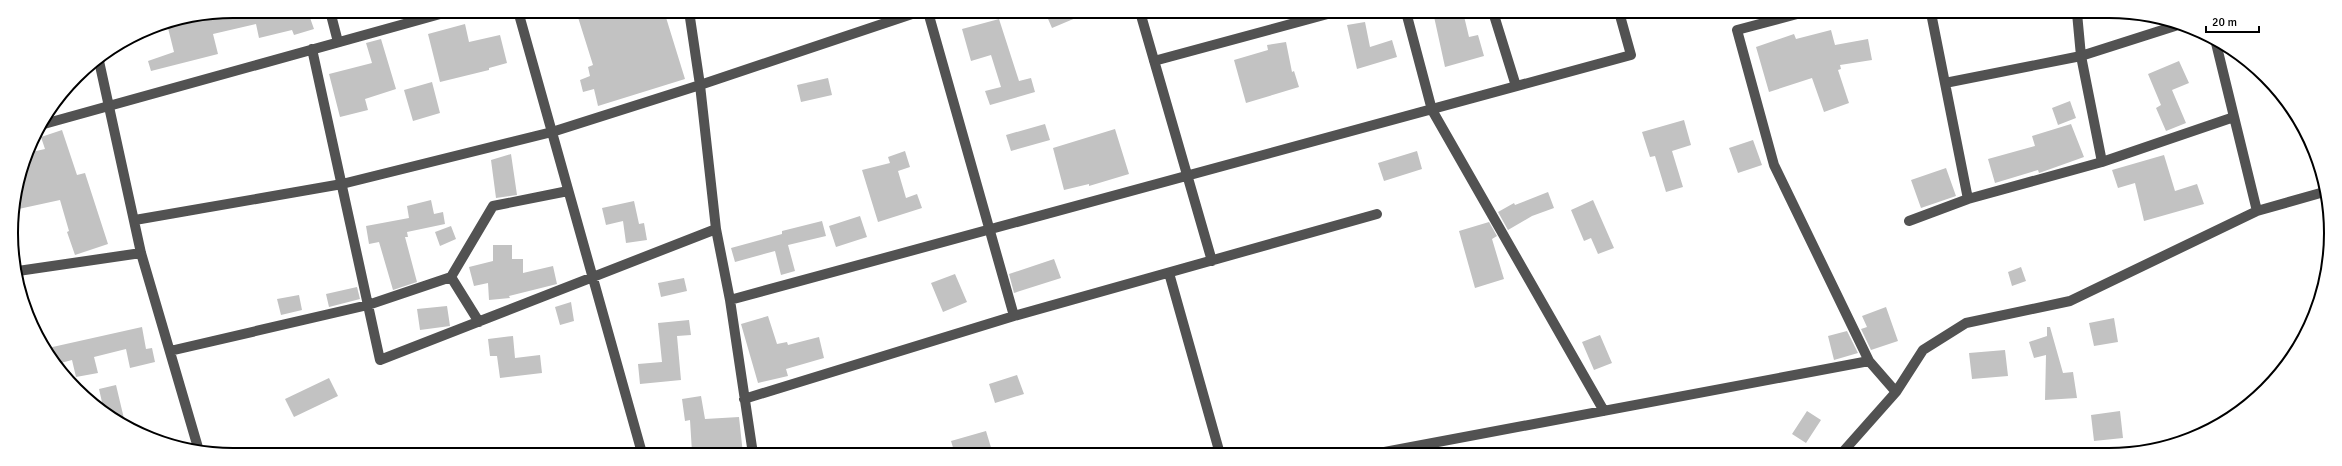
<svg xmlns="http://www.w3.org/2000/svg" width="2342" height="466" viewBox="0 0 2342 466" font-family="Signika,sans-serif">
<rect width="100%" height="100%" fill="#fff"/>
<path fill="#c2c2c2" d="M 233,11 L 304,11 L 304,17 L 309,15 L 314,29 L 294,35 L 292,30 L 259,38 L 256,24 L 213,34 L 218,54 L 151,71 L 148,61 L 174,52 L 167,24 Z
M 576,11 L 664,11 L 685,79 L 598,106 L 594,89 L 583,92 L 580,80 L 590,76 L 588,67 L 593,65 Z
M 1045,12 L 1090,12 L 1052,28 Z
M 1433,12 L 1463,12 L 1469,37 L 1478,35 L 1484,56 L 1445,67 Z
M 999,19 L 1019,81 L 1031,78 L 1035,92 L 990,105 L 985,91 L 1001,87 L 991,55 L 971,61 L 962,29 Z
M 1365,22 L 1370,47 L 1392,40 L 1397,57 L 1357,69 L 1347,25 Z
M 465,24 L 469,42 L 500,35 L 507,63 L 489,68 L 489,70 L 440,82 L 428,34 Z
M 1831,30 L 1835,45 L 1868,39 L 1872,60 L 1840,65 L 1841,69 L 1838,70 L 1849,103 L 1824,112 L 1812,78 L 1769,92 L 1756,47 L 1794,34 L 1796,39 Z
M 381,39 L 396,89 L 365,99 L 368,110 L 340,117 L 329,74 L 372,63 L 366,43 Z
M 1286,42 L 1292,72 L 1294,71 L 1299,87 L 1246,103 L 1234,60 L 1268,50 L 1267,45 Z
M 2179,61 L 2189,83 L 2172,90 L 2186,123 L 2166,131 L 2156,108 L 2161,105 L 2148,74 Z
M 828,78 L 832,95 L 801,102 L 797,85 Z
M 432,82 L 440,113 L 413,121 L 404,90 Z
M 2070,101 L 2076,118 L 2058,125 L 2052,108 Z
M 1684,120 L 1691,145 L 1672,151 L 1683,187 L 1666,192 L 1655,156 L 1650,157 L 1642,132 Z
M 1045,124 L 1050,140 L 1011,151 L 1006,135 Z
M 2071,124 L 2084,157 L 2042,172 L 2039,173 L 2038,170 L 1995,183 L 1988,159 L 2035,146 L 2032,136 Z
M 1115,129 L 1129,174 L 1089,186 L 1089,184 L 1064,190 L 1053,148 Z
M 62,130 L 77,175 L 85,173 L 108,244 L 75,255 L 67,232 L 69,231 L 60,200 L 14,210 L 27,153 L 45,149 L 41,137 Z
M 1753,140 L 1762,165 L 1738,173 L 1729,148 Z
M 905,151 L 910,167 L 898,171 L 906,198 L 917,194 L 922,208 L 878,222 L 862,170 L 890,163 L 888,157 Z
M 1417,151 L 1422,169 L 1384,181 L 1378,163 Z
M 511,154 L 517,195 L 496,198 L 491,160 Z
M 2164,155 L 2175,191 L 2197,184 L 2204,204 L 2144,221 L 2135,183 L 2118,188 L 2112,170 Z
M 1946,168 L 1956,196 L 1921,208 L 1911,180 Z
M 1548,192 L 1554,208 L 1532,216 L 1508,230 L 1498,212 L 1514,203 L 1515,205 Z
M 431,200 L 434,214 L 443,212 L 445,224 L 407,232 L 408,237 L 405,237 L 417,282 L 393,290 L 379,242 L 369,244 L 366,226 L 409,218 L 407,206 Z
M 1593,200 L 1614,248 L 1598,254 L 1591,238 L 1584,241 L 1571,210 Z
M 634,201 L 639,224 L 644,223 L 647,240 L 626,243 L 623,221 L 606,225 L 602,208 Z
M 860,216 L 867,237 L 836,247 L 829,226 Z
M 822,221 L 826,236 L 788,245 L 795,271 L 781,275 L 775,251 L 735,262 L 731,248 L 782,234 L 782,231 Z
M 1489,222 L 1497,236 L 1492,239 L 1504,279 L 1475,288 L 1459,231 Z
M 451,226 L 456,239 L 440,246 L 435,232 Z
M 493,245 L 512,245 L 512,259 L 523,259 L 523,273 L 553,266 L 557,284 L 509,296 L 510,298 L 489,300 L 488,283 L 474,286 L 469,267 L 493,261 Z
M 1054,259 L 1061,278 L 1014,293 L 1009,274 Z
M 2021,267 L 2026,281 L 2012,286 L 2008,272 Z
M 955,274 L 967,302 L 943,312 L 931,283 Z
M 684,278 L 687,291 L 661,297 L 658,283 Z
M 357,287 L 360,299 L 329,307 L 326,294 Z
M 299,295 L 302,310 L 281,315 L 277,299 Z
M 571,302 L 574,321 L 560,325 L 555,307 Z
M 447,306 L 450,326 L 420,330 L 417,309 Z
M 1886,307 L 1898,341 L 1871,350 L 1861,329 L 1867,327 L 1862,316 Z
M 768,316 L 777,344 L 787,342 L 788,345 L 819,337 L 824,358 L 786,369 L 788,376 L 758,383 L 741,324 Z
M 2114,318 L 2118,342 L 2094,346 L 2089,323 Z
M 689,320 L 691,335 L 677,336 L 681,380 L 640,384 L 638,364 L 662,362 L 658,323 Z
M 142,327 L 146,349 L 152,348 L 155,362 L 130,368 L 126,349 L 94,357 L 98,373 L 76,377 L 72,360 L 57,364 L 48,348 Z
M 2047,327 L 2050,327 L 2063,373 L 2073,372 L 2077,398 L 2045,400 L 2046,355 L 2034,358 L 2029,342 L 2047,336 Z
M 1847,331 L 1858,353 L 1834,360 L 1828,336 Z
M 1600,335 L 1612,363 L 1594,370 L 1582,342 Z
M 513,336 L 515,358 L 540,355 L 542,373 L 500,378 L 497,356 L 490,356 L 488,339 Z
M 2005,350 L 2008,376 L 1972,379 L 1969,353 Z
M 1017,375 L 1024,394 L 995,403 L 989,384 Z
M 329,378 L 338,396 L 294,417 L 285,399 Z
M 116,385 L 126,427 L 104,411 L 99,389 Z
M 701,396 L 705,419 L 739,417 L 743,454 L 724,454 L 724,450 L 692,452 L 690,420 L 685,421 L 682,399 Z
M 1807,411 L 1821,420 L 1806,443 L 1792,434 Z
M 2120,411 L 2123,438 L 2094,441 L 2091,415 Z
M 986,431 L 993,454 L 955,454 L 951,441 Z"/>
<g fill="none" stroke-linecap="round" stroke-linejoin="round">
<path stroke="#525252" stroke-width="10" d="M 330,11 L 338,42
M 518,11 L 642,453
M 689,11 L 700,85 L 716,229 L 730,300 L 753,454
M 928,12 L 1014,316
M 1140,12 L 1212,261
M 1406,12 L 1432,110 L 1604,411
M 1493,12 L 1516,86
M 1801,13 L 1737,30 L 1774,165 L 1869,361 L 1896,392
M 1931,13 L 1968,199
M 2077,13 L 2081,56 L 2102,162
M 2215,39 L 2257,211
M 312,49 L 380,360 L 716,229
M 99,61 L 141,253 L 199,451
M 1154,61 L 1335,12
M 1945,83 L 2081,56 L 2175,26
M 44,124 L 451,11
M 135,220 L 342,184 L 552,132 L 700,85 L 918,12
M 1909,221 L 1968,199 L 2102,162 L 2234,117
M 18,271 L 141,253
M 1169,273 L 1220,454
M 451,277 L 479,322
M 730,300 L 1631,55 L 1619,12
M 170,351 L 368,305 L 451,277 L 493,206 L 568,191
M 744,399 L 1014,316 L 1377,214
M 1374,454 L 1869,361
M 1841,454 L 1896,392 L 1923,350 L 1966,323 L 2070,301 L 2257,211 L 2324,192"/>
</g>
<path d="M0 0H2342V466H0ZM233 18H2109A215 215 0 0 1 2324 233V233A215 215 0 0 1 2109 448H233A215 215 0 0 1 18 233V233A215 215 0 0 1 233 18Z" fill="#fff" fill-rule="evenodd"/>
<path fill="none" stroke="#000" stroke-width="2" d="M233 18H2109A215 215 0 0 1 2324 233V233A215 215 0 0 1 2109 448H233A215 215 0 0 1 18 233V233A215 215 0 0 1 233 18Z"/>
<path d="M2206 26v6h53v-6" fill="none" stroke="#000000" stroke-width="2"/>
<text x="2212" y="26" font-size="12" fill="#000000" stroke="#ffffff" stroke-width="3" paint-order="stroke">20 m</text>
</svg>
